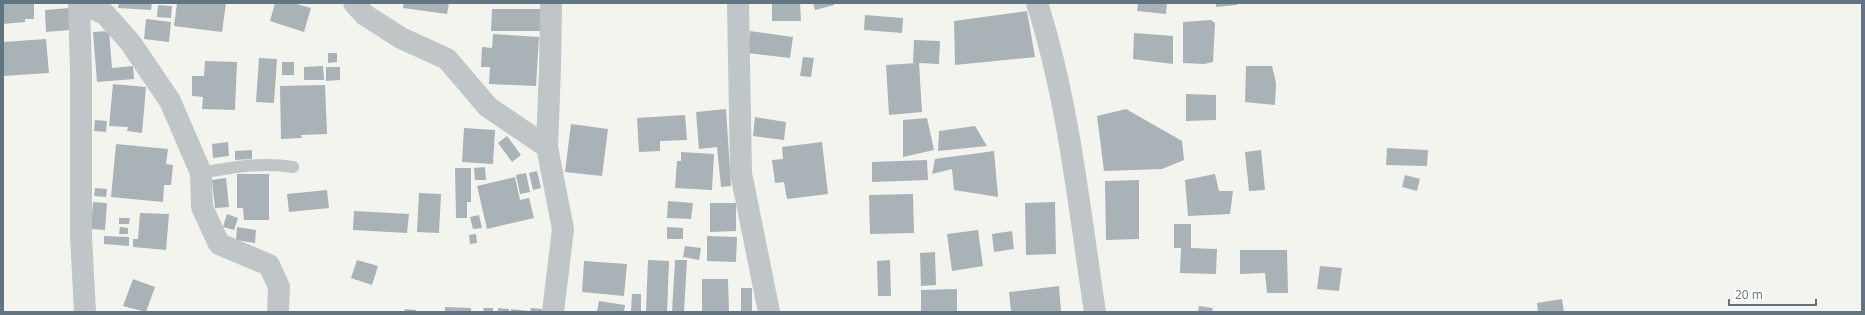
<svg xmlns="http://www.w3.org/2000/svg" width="1865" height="315" viewBox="0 0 1865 315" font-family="'Open Sans',sans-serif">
<rect width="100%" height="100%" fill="#f4f4ef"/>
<path fill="#a9b2b6" d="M 3,3 L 34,3 L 34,19 L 25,19 L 25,22 L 3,24 Z
M 119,3 L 152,3 L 151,10 L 118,8 Z
M 177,3 L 226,3 L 222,32 L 174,26 Z
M 275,3 L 293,3 L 311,8 L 304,32 L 270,21 Z
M 404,3 L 449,3 L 447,14 L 403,8 Z
M 772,3 L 800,3 L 801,21 L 772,21 Z
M 813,3 L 834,3 L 834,5 L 815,10 Z
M 1138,3 L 1167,3 L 1166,14 L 1137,11 Z
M 1216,3 L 1237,3 L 1237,5 L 1216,7 Z
M 158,5 L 172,6 L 171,18 L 157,17 Z
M 69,8 L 70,30 L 46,32 L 45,10 Z
M 492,9 L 541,9 L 541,31 L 491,31 Z
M 1027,11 L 1035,57 L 955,65 L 954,21 Z
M 865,15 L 903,18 L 902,33 L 864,30 Z
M 146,19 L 171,22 L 169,42 L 144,39 Z
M 1211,20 L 1215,23 L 1213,62 L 1204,64 L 1183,63 L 1183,22 Z
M 109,31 L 112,68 L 133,66 L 134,79 L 97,82 L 93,32 Z
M 750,31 L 793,37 L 790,58 L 747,53 Z
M 1134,33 L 1173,36 L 1173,64 L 1133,59 Z
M 493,34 L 539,37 L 536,86 L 489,84 L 490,67 L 481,67 L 482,47 L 492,48 Z
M 46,39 L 49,73 L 3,76 L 3,42 Z
M 914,40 L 940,41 L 939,64 L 919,63 L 922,112 L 889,115 L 886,65 L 917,63 L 913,63 Z
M 328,53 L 337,53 L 337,62 L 328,63 Z
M 803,57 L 814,58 L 811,77 L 800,76 Z
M 259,58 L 277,59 L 274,103 L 256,102 Z
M 205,61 L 237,62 L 235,110 L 202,109 L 203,97 L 192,96 L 192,76 L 204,76 Z
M 282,62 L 294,62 L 294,75 L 282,75 Z
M 323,66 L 324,80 L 304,80 L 304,67 Z
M 1246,66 L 1272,66 L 1276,83 L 1275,105 L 1245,102 Z
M 326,67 L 340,67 L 340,80 L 326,81 Z
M 113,84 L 146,87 L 142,133 L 127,131 L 128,127 L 109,126 Z
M 325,85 L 327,134 L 301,135 L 302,138 L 281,139 L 280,86 Z
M 1186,94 L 1216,95 L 1216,120 L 1186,121 Z
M 726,109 L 731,186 L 721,187 L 717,147 L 699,149 L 696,112 Z
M 1126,109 L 1182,141 L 1184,160 L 1162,169 L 1104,171 L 1097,116 Z
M 685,115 L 687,140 L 660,141 L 660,151 L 639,152 L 637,118 Z
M 755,117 L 786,122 L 784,140 L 753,136 Z
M 927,118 L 934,150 L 903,157 L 903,120 Z
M 95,120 L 107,121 L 106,132 L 94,131 Z
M 571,124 L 608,129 L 602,176 L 565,172 Z
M 975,126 L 987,146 L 938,151 L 939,131 Z
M 464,128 L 495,130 L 493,164 L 462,162 Z
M 507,136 L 521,155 L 512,162 L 498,143 Z
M 228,142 L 229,156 L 213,158 L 212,144 Z
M 822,142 L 828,194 L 787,199 L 784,182 L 775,183 L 772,160 L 783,159 L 782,147 Z
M 116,144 L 168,149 L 166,164 L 173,165 L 171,185 L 164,185 L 163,202 L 111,197 Z
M 1387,148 L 1428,150 L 1427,166 L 1386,165 Z
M 252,150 L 252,159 L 235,160 L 235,151 Z
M 1261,150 L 1265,190 L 1249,191 L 1245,152 Z
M 994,151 L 998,197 L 954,190 L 952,169 L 932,174 L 935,159 Z
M 681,152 L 714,154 L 712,190 L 675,188 L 677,161 L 681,161 Z
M 927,160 L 928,180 L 872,182 L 872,162 Z
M 485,167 L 486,180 L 475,180 L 474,168 Z
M 455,168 L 471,168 L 471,202 L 467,202 L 467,218 L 456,218 Z
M 537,171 L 541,188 L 533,190 L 529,173 Z
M 526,173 L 530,192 L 520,194 L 516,175 Z
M 237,174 L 269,174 L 269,220 L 244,220 L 243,208 L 237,208 Z
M 1215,174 L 1219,191 L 1233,191 L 1230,214 L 1188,216 L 1185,180 Z
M 1405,175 L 1420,179 L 1417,191 L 1402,187 Z
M 515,177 L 520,200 L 529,198 L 534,218 L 487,229 L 477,186 Z
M 226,178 L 229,207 L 215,208 L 212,180 Z
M 1139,180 L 1139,239 L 1106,240 L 1105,181 Z
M 95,188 L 107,189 L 106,197 L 94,196 Z
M 327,190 L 329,208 L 289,212 L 287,194 Z
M 419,193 L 441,194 L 439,233 L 417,232 Z
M 913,194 L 914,233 L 870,234 L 869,195 Z
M 668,201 L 693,203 L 691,219 L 667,218 Z
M 93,202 L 107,203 L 105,230 L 91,229 Z
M 1055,202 L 1056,254 L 1026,255 L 1025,203 Z
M 710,203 L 736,203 L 736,231 L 710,232 Z
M 354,211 L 409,214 L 407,233 L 353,230 Z
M 140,213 L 169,214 L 166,250 L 133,247 L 133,239 L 138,239 Z
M 227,214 L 238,218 L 234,230 L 223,227 Z
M 479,215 L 482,228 L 473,229 L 470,217 Z
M 119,218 L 130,218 L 129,224 L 119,224 Z
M 1174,224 L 1191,224 L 1191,248 L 1217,249 L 1216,274 L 1180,273 L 1181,248 L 1174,248 Z
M 120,227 L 128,228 L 128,234 L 119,234 Z
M 237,227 L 256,230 L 255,243 L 236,240 Z
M 667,227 L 683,228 L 683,239 L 667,239 Z
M 978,230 L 983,266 L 952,271 L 947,234 Z
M 1012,231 L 1014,249 L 994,252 L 992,234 Z
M 476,234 L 477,243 L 470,244 L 469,235 Z
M 104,236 L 129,237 L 129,246 L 104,244 Z
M 707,236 L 737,237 L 736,262 L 707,261 Z
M 685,246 L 701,248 L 699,260 L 683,257 Z
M 1240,250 L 1287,250 L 1288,293 L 1267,293 L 1265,273 L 1240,274 Z
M 935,252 L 936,285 L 921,286 L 920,253 Z
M 357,260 L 378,266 L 372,285 L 351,278 Z
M 648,260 L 669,261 L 667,312 L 646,311 Z
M 675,260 L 687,260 L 684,312 L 672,312 Z
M 890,260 L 891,296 L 878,296 L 877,261 Z
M 584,261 L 627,264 L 624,296 L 582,292 Z
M 1320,266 L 1342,268 L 1339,291 L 1317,289 Z
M 133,279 L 155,287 L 146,312 L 123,306 Z
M 702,279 L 728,279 L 729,312 L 702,312 Z
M 1059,286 L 1061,312 L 1011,312 L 1009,292 Z
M 741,288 L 752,288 L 752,312 L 741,312 Z
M 957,289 L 957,312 L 921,312 L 921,290 Z
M 632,294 L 641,294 L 641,312 L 631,312 Z
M 1562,299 L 1564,312 L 1538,312 L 1537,303 Z
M 599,301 L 625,305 L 624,312 L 597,311 Z
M 1199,306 L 1213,308 L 1212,312 L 1198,312 Z
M 445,307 L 471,308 L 471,312 L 445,312 Z
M 483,308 L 493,308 L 493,312 L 484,312 Z
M 498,308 L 509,309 L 509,312 L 498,312 Z
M 531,308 L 542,309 L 542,312 L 530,312 Z
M 405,309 L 416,310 L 416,312 L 404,312 Z
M 511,309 L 529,311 L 529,312 L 511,312 Z"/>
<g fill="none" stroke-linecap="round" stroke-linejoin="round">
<path stroke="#c0c5c7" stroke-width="12" d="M 201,173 C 234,167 261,162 293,167"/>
<path stroke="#c0c5c7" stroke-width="22" d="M 79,3 L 81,72 L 81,237 L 85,312
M 81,3 L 105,14 L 130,42 L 170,101 L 201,173 L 202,207 L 219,244 L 269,265 L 279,287 L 278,311
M 354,3 L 365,15 L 401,38 L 447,59 L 488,107 L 547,147
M 551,3 L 550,68 L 547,147 L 563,229 L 553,312
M 738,3 L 741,173 L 769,312
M 1037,3 C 1069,103 1079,208 1095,312"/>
</g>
<rect width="1865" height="315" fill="none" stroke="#617582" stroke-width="8"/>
<path d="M1729 299v6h87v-6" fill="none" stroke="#617582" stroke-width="2"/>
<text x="1735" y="299" font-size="12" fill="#617582" stroke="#ffffff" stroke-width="3" paint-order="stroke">20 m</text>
</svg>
